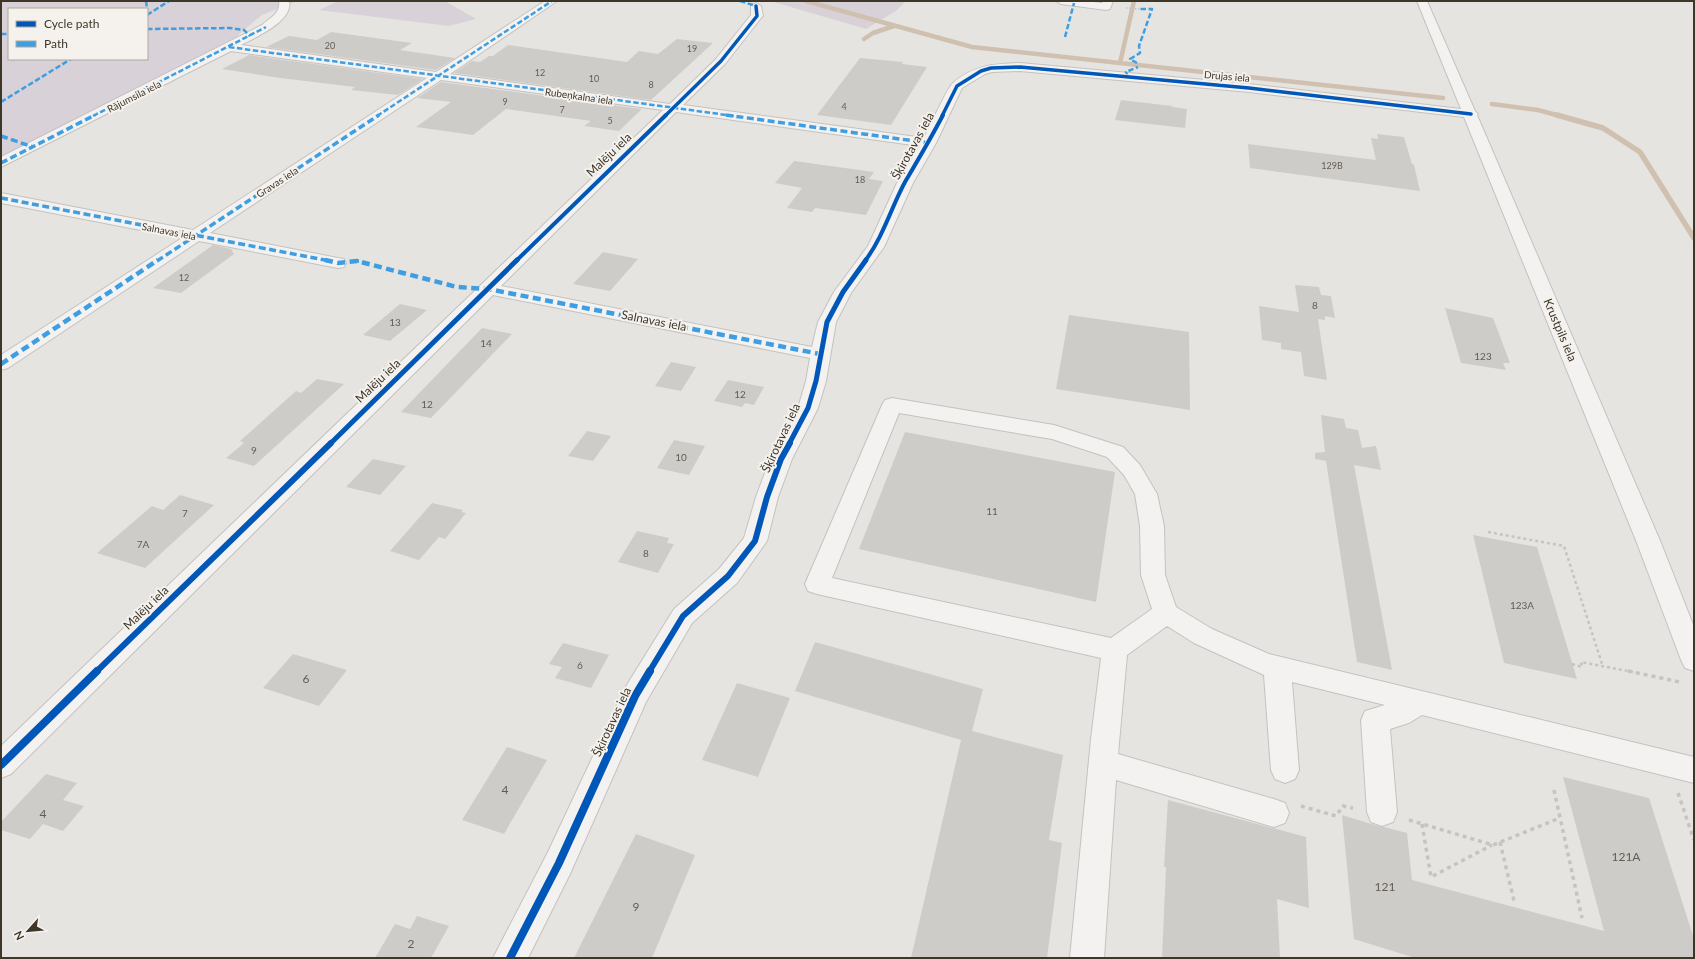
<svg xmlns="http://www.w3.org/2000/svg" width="1695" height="959" viewBox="0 0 1695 959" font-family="Lato,sans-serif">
<rect width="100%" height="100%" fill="#e6e4e1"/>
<path fill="#d8d1d8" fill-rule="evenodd" d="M 1,1 L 297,1 L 262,15 L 239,34 L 229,47 L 1,163 ZM 9,9 L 147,9 L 147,59 L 9,59 Z
M 338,1 L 445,1 L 476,19 L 449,26 L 319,10 Z
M 770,1 L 906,1 L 896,11 L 866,29 Z"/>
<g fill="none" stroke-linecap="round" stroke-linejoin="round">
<path stroke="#d0c0b0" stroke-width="4.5" d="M 806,1 L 972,47 L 1443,98
M 864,39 L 873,33 L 894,26
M 1120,63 L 1134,1
M 1492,104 L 1538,110 L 1560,116"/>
<path stroke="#d0c0b0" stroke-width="5.5" d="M 1557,115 L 1603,128 L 1640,152 L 1694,238"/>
</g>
<path fill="#ceccc9" d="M 331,32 L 412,43 L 400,50 L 455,58 L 436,70 L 266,47 L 289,36 L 317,40 Z
M 677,39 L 713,43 L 651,100 L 454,73 L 472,61 L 480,62 L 489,56 L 493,56 L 508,45 L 627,62 L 639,51 L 658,54 Z
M 249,55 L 423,79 L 398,95 L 351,90 L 355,87 L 280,78 L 222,69 Z
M 860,58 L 903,62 L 902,64 L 927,67 L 891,125 L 817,115 Z
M 441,82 L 642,109 L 619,131 L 584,126 L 591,121 L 506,109 L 473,135 L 416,127 L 451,102 L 417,98 Z
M 1121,100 L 1172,106 L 1172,107 L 1187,109 L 1185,128 L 1115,120 Z
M 1377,134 L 1404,137 L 1412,164 L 1414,165 L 1420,191 L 1250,168 L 1248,144 L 1376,160 L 1371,138 L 1378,139 Z
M 794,161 L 874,172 L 869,179 L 883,181 L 866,215 L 815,208 L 812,212 L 787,208 L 802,188 L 775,183 Z
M 213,245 L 231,249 L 234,254 L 181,293 L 153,288 Z
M 603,252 L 638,259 L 610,291 L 573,284 Z
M 1295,285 L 1319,287 L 1321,295 L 1331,296 L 1335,318 L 1325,316 L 1325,320 L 1318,319 L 1327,380 L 1304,376 L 1301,352 L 1281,349 L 1281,343 L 1262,340 L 1259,306 L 1299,312 Z
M 400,304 L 427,310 L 390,341 L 363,335 Z
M 1445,308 L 1493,318 L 1510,363 L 1503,363 L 1506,370 L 1461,363 Z
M 1069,315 L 1189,332 L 1190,410 L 1056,389 Z
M 482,328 L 512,334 L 431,418 L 401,412 Z
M 671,362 L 696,367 L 681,391 L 655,386 Z
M 317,379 L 344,384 L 254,466 L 226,458 L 244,443 L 240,441 L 296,391 L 301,393 Z
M 728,380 L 764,387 L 754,405 L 745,403 L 742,407 L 714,401 Z
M 1321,415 L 1344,419 L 1346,428 L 1358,430 L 1362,448 L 1376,446 L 1381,470 L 1354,465 L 1392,670 L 1357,662 L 1326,461 L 1315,459 L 1315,453 L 1325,452 Z
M 587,431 L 611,436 L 593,461 L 568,456 Z
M 905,432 L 1115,472 L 1096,602 L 859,549 Z
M 674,440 L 705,446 L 689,475 L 657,468 Z
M 373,459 L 406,466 L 380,495 L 346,487 Z
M 180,495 L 214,505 L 145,568 L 97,553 L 152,506 L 163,510 Z
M 432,503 L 463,510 L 461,512 L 466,513 L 445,539 L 439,537 L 419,560 L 390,551 Z
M 637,531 L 669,538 L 667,543 L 674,544 L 658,573 L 618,562 Z
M 1473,535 L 1537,547 L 1577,679 L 1504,663 Z
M 815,642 L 983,689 L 972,731 L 1063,755 L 1049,840 L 1062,843 L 1047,958 L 911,958 L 961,740 L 795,691 Z
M 563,643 L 609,655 L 591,688 L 555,678 L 562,667 L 549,664 Z
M 293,654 L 347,670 L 319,706 L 263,688 Z
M 737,683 L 790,698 L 758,777 L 702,760 Z
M 507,747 L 547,760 L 504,834 L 462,820 Z
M 46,774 L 77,783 L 63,800 L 84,806 L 63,831 L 43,824 L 30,839 L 1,830 L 1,822 Z
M 1563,777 L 1649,798 L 1694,939 L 1694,958 L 1415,958 L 1354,939 L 1342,815 L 1381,827 L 1384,827 L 1407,833 L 1412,880 L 1604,931 Z
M 1168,800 L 1306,837 L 1309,908 L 1277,899 L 1280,958 L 1162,958 L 1166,867 L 1164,867 Z
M 636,834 L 695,855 L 652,958 L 574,958 Z
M 417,916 L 449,926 L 431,958 L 375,958 L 395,924 L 410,929 Z"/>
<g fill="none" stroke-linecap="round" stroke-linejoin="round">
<g stroke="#c4c2bf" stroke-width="2">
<path id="minor" d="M 279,1 L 289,1 C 294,21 256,37 241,45 L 436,72 L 545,1 L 557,1 L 450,74 L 670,104 L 716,59 L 751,15 L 751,6 L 756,3 L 761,6 L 763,16 L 761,18 L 725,64 L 683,105 L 924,138 C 930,128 946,89 953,83 C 974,65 994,64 1020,63 L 1249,84 L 1461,109 L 1417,1 L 1427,1 L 1475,111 L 1478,114 L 1477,115 L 1661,543 L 1694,627 L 1694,671 L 1685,668 L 1681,660 L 1637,543 L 1464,117 L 1249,92 L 1020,71 L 992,72 L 985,74 L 962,88 L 936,143 L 913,183 L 884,247 L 851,293 L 836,322 L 826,381 L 818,408 L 792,459 L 778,497 L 767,541 L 737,583 L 692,623 L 646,702 L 570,874 L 528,958 L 493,958 L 548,852 L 625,688 L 674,609 L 719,569 L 744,538 L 756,497 L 770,459 L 798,408 L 806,381 L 810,358 L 493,295 L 11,774 L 1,778 L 1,746 L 663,110 L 441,80 L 210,233 L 338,258 L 344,259 L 346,263 L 344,267 L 338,268 L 199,241 L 8,368 L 1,370 L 1,355 L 182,238 L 1,203 L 1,193 L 193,230 L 427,78 L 231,51 L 1,167 L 1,157 L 262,25 C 270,18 281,13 279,1 ZM 676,112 L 920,146 L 897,183 L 868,246 L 834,292 L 818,322 L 812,347 L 501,286 Z
M 1056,1 L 1085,1 L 1102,3 L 1103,1 L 1113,1 L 1110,9 L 1106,10 L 1061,4 Z
M 892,398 L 1054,425 L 1123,447 L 1140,465 L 1157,494 L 1164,526 L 1165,575 L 1176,607 L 1212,629 L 1269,654 L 1694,757 L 1694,783 L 1422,715 L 1409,723 L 1390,729 L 1397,812 L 1393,822 L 1382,826 L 1371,822 L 1367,812 L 1361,720 L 1365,711 L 1385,705 L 1292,682 L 1299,770 L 1295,779 L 1285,783 L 1275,779 L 1271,770 L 1264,675 L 1194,643 L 1167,626 L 1127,655 L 1118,754 L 1274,799 L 1285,803 L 1289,813 L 1285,823 L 1274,827 L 1116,780 L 1104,958 L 1070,958 L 1091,739 L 1101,658 L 817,594 L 808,591 L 805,584 L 882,405 L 885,400 ZM 899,413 L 1052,439 L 1107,457 L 1124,475 L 1135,494 L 1140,526 L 1141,575 L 1152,609 L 1111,638 L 832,578 Z"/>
</g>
<path stroke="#c6c4c1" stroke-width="1.5" stroke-dasharray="1.5 1.5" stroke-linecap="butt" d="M 1126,8 L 1140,9"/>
<path stroke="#c6c4c1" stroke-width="2.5" stroke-dasharray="3 3" stroke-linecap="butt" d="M 1488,532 L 1564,546 L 1603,667
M 1572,664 L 1582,667 L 1581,662 L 1633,672"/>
<path stroke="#c6c4c1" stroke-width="3.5" stroke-dasharray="4 4" stroke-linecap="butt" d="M 1628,671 L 1680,682
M 1554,790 L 1582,918
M 1678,793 L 1694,840
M 1301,806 L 1336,816 L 1343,806 L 1353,808
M 1409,820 L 1493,845 L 1560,818
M 1422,824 L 1431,877 L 1492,845
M 1500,842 L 1514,901"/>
<use href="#minor" fill="#f3f2f0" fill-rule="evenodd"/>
<path stroke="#3f9ee1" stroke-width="2.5" stroke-dasharray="5.5 2.5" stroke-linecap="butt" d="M 146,1 L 147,9
M 740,1 L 756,6 L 756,9
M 147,15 L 169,1
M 147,29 L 230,28 L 244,30 L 250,36
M 1,34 L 9,34
M 1065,37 L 1074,3
M 229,47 L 734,116
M 1137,63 L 1130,59 L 1140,53 L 1139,46 L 1152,9 L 1140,9
M 1128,77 L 1126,72 L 1138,67
M 1,102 L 71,59
M 93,116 L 266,27
M 377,116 L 552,1"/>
<path stroke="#3f9ee1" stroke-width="3.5" stroke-dasharray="7 3.5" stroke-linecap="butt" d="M 726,115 L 929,143
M 1,136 L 33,147
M 1,163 L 95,115
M 1,198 L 330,261
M 157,261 L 379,115
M 353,261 L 359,261"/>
<path stroke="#3f9ee1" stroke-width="4.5" stroke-dasharray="8 4.5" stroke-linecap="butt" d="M 325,260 L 338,263 L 357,261 L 457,287 L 488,289 L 820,354
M 1,364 L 158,260"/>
<g stroke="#f5f2ee" stroke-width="5">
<path id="cycleway-far4" d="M 665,116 L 721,61 L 757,16 L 756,6
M 942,116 L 957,86 L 981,71 L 991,68 L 1020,67 L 1249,88 L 1471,114"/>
</g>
<g stroke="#f5f2ee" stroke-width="5.5">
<path id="cycleway-far3" d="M 516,261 L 666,115
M 865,261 C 883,237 891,208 905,182 C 918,160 931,138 943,115"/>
</g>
<g stroke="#f5f2ee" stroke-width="7">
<path id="cycleway-far2" d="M 330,444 L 517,260
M 789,444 L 808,408 L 816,381 L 827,322 L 843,292 L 866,260"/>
</g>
<g stroke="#f5f2ee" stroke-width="9">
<path id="cycleway-far1" d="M 96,672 L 331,443
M 649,672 L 683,616 L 728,576 L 755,541 L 767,497 L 781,459 L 790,443"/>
</g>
<g stroke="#f5f2ee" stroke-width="10">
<path id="cycleway" d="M 1,765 L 97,671
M 510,958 L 559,863 L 635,696 L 650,671"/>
</g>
<use href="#cycleway-far4" stroke="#0057b8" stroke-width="3.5"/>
<use href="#cycleway-far3" stroke="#0057b8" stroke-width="4"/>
<use href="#cycleway-far2" stroke="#0057b8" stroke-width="5"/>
<use href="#cycleway-far1" stroke="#0057b8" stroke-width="6"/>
<use href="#cycleway" stroke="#0057b8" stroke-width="8"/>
</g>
<g text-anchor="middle" stroke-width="4" stroke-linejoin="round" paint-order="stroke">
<g font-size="9" fill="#635c52">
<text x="330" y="49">20</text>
<text x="692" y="52">19</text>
<text x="540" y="76">12</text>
<text x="594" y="82">10</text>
<text x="651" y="88">8</text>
<text x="505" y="105">9</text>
<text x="844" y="110">4</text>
<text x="562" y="113">7</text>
<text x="610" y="124">5</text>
<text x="1332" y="169">129B</text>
<text x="860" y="183">18</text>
<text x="184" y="281">12</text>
</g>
<g font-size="10" fill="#3e3629" stroke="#f5f2ee">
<text transform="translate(1227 76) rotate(5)" y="4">Drujas iela</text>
<text transform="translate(134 96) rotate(-27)" y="4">Rājumsila iela</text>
<text transform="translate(579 96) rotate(8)" y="4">Rubeņkalna iela</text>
<text transform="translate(277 182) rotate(-33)" y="4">Gravas iela</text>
<text transform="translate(169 231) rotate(11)" y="4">Salnavas iela</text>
</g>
<g font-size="10" fill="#635c52">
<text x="1315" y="309">8</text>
<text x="395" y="326">13</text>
<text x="486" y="347">14</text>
<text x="1483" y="360">123</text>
<text x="740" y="398">12</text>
<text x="427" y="408">12</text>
<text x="254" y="454">9</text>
<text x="681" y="461">10</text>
<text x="992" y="515">11</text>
<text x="185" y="517">7</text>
<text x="143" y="548">7A</text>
<text x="646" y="557">8</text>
<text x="1522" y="609">123A</text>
<text x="580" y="669">6</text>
</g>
<g font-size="12" fill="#3e3629" stroke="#f5f2ee">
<text transform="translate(913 146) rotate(-61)" y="4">Šķirotavas iela</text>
<text transform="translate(609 155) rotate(-44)" y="4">Malēju iela</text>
<text transform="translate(654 321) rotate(11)" y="4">Salnavas iela</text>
<text transform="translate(1560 330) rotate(67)" y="4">Krustpils iela</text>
<text transform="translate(378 381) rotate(-44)" y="4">Malēju iela</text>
<text transform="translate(781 438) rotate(-65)" y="4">Šķirotavas iela</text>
<text transform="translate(146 608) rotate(-44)" y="4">Malēju iela</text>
<text transform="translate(612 722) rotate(-65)" y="4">Šķirotavas iela</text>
</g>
<g font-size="12" fill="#635c52">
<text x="306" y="683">6</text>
<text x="505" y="794">4</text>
<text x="43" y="818">4</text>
<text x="1626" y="861">121A</text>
<text x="1385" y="891">121</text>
<text x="636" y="911">9</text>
<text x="411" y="948">2</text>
</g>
</g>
<rect width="1695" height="959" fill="none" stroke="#3e3629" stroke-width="4"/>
<rect x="8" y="8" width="140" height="52" fill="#f5f2ee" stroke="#aca79f"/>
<rect x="16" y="21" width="20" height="6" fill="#0057b8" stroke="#aca79f"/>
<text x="44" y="28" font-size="12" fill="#3e3629">Cycle path</text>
<rect x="16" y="41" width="20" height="6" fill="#3f9ee1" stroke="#aca79f"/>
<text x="44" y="48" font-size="12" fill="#3e3629">Path</text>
<g transform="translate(28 931) rotate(243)" stroke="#f5f2ee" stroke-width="3" paint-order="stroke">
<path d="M0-3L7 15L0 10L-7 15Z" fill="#3e3629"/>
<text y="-6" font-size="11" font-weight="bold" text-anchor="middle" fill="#3e3629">N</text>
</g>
</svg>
